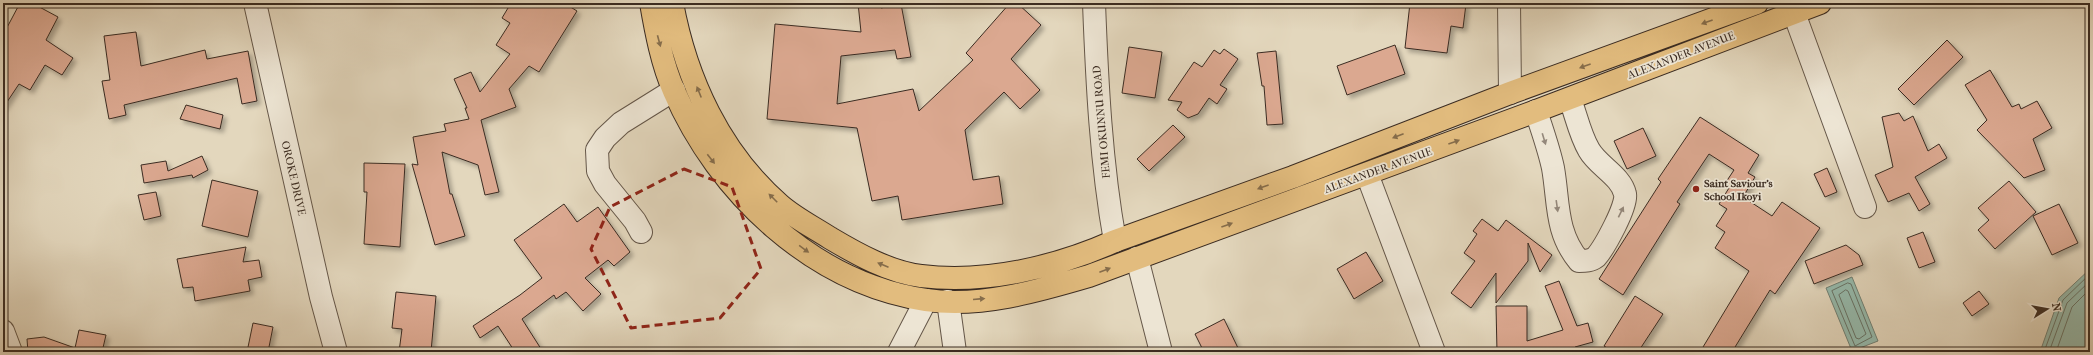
<svg xmlns="http://www.w3.org/2000/svg" width="2093" height="355" viewBox="0 0 2093 355" font-family="'IM FELL French Canon',serif">
<defs>
<filter id="shadow"><feDropShadow dx="3.5" dy="3.5" stdDeviation="2" flood-color="#0004"/></filter>
</defs>
<rect width="100%" height="100%" fill="#e3d7bd"/>
<filter id="stains"><feTurbulence type="fractalNoise" baseFrequency=".005" numOctaves="4"/><feColorMatrix values="0 0 0 0 .2 0 0 0 0 .09 0 0 0 0 .02 0 0 0 .5 -.17"/></filter>
<radialGradient id="worn" r=".72"><stop offset=".6" stop-color="#630" stop-opacity="0"/><stop offset="1" stop-color="#630" stop-opacity=".3"/></radialGradient>
<path fill="#96baac" stroke="#728175" d="M 2090,269 L 2090,352 L 2040,352 L 2059,298 Z
M 1852,277 L 1878,341 L 1852,351 L 1826,288 Z"/>
<g fill="none" stroke-linecap="round" stroke-linejoin="round">
<path stroke="#687367" stroke-width="1" d="M 1848,283 L 1851,284 L 1872,337 L 1855,346 L 1832,291 Z
M 1846,290 L 1848,291 L 1866,334 L 1859,339 L 1856,338 L 1839,295 Z
M 2044,352 L 2063,300 L 2090,274
M 2049,352 L 2067,303 L 2090,281
M 2056,352 L 2072,307 L 2090,289"/>
</g>
<path fill="#dba890" stroke="#3b2c22" filter="url(#shadow)" d="M 20,3 L 32,3 L 58,17 L 46,40 L 73,58 L 62,75 L 45,65 L 30,90 L 19,84 L 3,108 L 3,35 Z
M 511,3 L 564,3 L 577,11 L 539,72 L 529,66 L 509,89 L 516,107 L 481,120 L 499,192 L 485,195 L 478,165 L 442,152 L 450,194 L 452,194 L 465,236 L 435,245 L 412,164 L 418,165 L 413,137 L 446,131 L 444,124 L 469,119 L 465,108 L 467,108 L 454,79 L 471,72 L 480,92 L 510,54 L 496,45 L 510,23 L 502,18 Z
M 858,3 L 881,3 L 881,8 L 901,4 L 911,57 L 897,59 L 895,50 L 841,56 L 837,104 L 913,89 L 919,111 L 973,60 L 966,53 L 1010,3 L 1017,3 L 1041,25 L 1011,59 L 1040,90 L 1020,109 L 1004,92 L 965,130 L 973,180 L 999,176 L 1003,204 L 902,220 L 898,196 L 872,201 L 857,128 L 767,119 L 775,24 L 861,32 Z
M 1410,3 L 1466,4 L 1463,28 L 1451,26 L 1447,53 L 1405,48 Z
M 136,32 L 141,66 L 205,50 L 207,59 L 248,51 L 257,101 L 242,104 L 237,78 L 124,105 L 126,115 L 109,119 L 102,81 L 110,80 L 104,36 Z
M 1947,40 L 1963,57 L 1914,105 L 1898,89 Z
M 1395,45 L 1405,74 L 1347,95 L 1337,66 Z
M 1129,47 L 1162,52 L 1155,98 L 1122,93 Z
M 1224,49 L 1238,59 L 1220,85 L 1227,89 L 1217,104 L 1209,98 L 1198,114 L 1188,118 L 1177,110 L 1182,102 L 1168,100 L 1194,62 L 1202,67 L 1214,50 L 1220,54 Z
M 1276,51 L 1283,124 L 1267,125 L 1264,86 L 1262,86 L 1257,53 Z
M 1990,70 L 2012,107 L 2019,104 L 2021,109 L 2037,101 L 2052,128 L 2033,139 L 2045,170 L 2024,178 L 1977,130 L 1987,120 L 1965,85 Z
M 186,105 L 223,115 L 220,129 L 180,119 Z
M 1899,113 L 1904,121 L 1913,116 L 1928,151 L 1939,144 L 1947,158 L 1915,177 L 1930,204 L 1919,211 L 1909,193 L 1888,202 L 1875,175 L 1893,167 L 1882,117 Z
M 1700,117 L 1759,155 L 1748,173 L 1755,177 L 1743,197 L 1772,216 L 1782,202 L 1820,228 L 1775,294 L 1770,290 L 1732,352 L 1700,352 L 1749,271 L 1715,248 L 1725,232 L 1716,226 L 1727,209 L 1719,204 L 1729,188 L 1724,185 L 1734,170 L 1709,154 L 1677,202 L 1680,204 L 1623,295 L 1599,279 L 1661,182 L 1658,179 Z
M 1173,125 L 1185,137 L 1149,171 L 1137,159 Z
M 1643,128 L 1656,156 L 1627,169 L 1614,141 Z
M 202,156 L 208,170 L 193,178 L 192,175 L 144,183 L 141,165 L 166,161 L 168,171 Z
M 364,163 L 405,164 L 400,247 L 364,244 L 367,192 L 364,192 Z
M 1827,168 L 1837,192 L 1825,197 L 1814,174 Z
M 212,180 L 258,191 L 248,237 L 202,226 Z
M 2009,181 L 2036,212 L 1995,249 L 1978,230 L 1989,220 L 1978,208 Z
M 156,192 L 161,216 L 144,220 L 138,195 Z
M 564,204 L 577,222 L 598,207 L 630,252 L 614,266 L 608,260 L 585,278 L 601,294 L 583,311 L 566,292 L 556,299 L 554,295 L 522,319 L 543,352 L 515,352 L 498,326 L 480,338 L 473,326 L 520,295 L 542,278 L 514,240 Z
M 2059,204 L 2078,243 L 2052,255 L 2033,216 Z
M 1482,219 L 1498,231 L 1506,220 L 1552,255 L 1540,272 L 1528,243 L 1528,261 L 1496,303 L 1496,273 L 1471,308 L 1451,293 L 1475,261 L 1464,253 L 1477,234 L 1473,231 Z
M 1923,232 L 1935,262 L 1919,268 L 1907,238 Z
M 1846,245 L 1859,255 L 1863,265 L 1814,284 L 1805,261 Z
M 246,247 L 243,262 L 259,260 L 262,277 L 248,280 L 250,291 L 195,301 L 193,287 L 183,288 L 177,259 Z
M 1366,252 L 1383,281 L 1354,299 L 1337,269 Z
M 1559,281 L 1577,326 L 1588,323 L 1593,342 L 1575,347 L 1577,352 L 1497,352 L 1496,306 L 1527,306 L 1527,341 L 1563,330 L 1545,286 Z
M 1979,291 L 1989,304 L 1972,316 L 1963,303 Z
M 396,292 L 436,296 L 431,352 L 399,352 L 402,329 L 392,328 Z
M 1635,296 L 1663,314 L 1638,352 L 1614,352 L 1604,346 Z
M 1224,319 L 1238,348 L 1230,352 L 1204,352 L 1195,334 Z
M 253,323 L 273,327 L 268,352 L 247,352 Z
M 79,330 L 106,335 L 102,352 L 28,352 L 27,339 L 44,337 L 75,348 Z"/>
<g fill="none" stroke-linecap="round" stroke-linejoin="round">
<g stroke="#655749" stroke-width="24">
<path id="minor" d="M 255,3 L 321,297 L 336,352
M 1094,3 C 1097,82 1101,163 1115,241
M 1509,3 L 1510,93
M 1794,13 L 1865,207
M 1536,111 C 1542,130 1549,149 1553,168 C 1559,202 1555,232 1579,261 C 1585,261 1591,261 1596,257 C 1604,248 1628,205 1625,194 C 1621,176 1598,166 1589,150 C 1580,135 1576,115 1570,99
M 1367,174 L 1434,352
M 641,232 L 635,221 L 605,184 L 598,171 L 597,150 L 605,138 L 621,123 L 674,90
M 1137,258 L 1161,352
M 948,301 L 955,352
M 3,331 L 11,352
M 899,352 L 926,300"/>
</g>
<g stroke="#3b2c22" stroke-width="24">
<path id="major" d="M 651,3 C 656,32 662,64 674,91 C 718,193 813,283 926,300 C 980,308 1038,291 1089,276 L 1536,111 L 1820,3
M 672,3 C 686,79 720,153 780,205 C 795,218 813,227 830,238 C 857,254 889,272 921,276 C 986,284 1057,267 1115,241 L 1293,177 L 1510,93 L 1757,3"/>
</g>
<use href="#minor" stroke="#ede5d4" stroke-width="22"/>
<use href="#major" stroke="#e2bc7e" stroke-width="22"/>
</g>
<defs><path id="oneway-solid" d="M-6-.8H1V-3.2L6.5 0L1 3.2V.8H-6Z"/></defs>
<g fill="#866d4b">
<use href="#oneway-solid" transform="translate(1707 22) rotate(160)"/>
<use href="#oneway-solid" transform="translate(659 41) rotate(75)"/>
<use href="#oneway-solid" transform="translate(1585 66) rotate(160)"/>
<use href="#oneway-solid" transform="translate(699 92) rotate(-112)"/>
<use href="#oneway-solid" transform="translate(1398 136) rotate(159)"/>
<use href="#oneway-solid" transform="translate(1454 142) rotate(-20)"/>
<use href="#oneway-solid" transform="translate(711 159) rotate(52)"/>
<use href="#oneway-solid" transform="translate(1263 187) rotate(160)"/>
<use href="#oneway-solid" transform="translate(773 198) rotate(-135)"/>
<use href="#oneway-solid" transform="translate(1227 225) rotate(-20)"/>
<use href="#oneway-solid" transform="translate(804 249) rotate(36)"/>
<use href="#oneway-solid" transform="translate(883 265) rotate(-157)"/>
<use href="#oneway-solid" transform="translate(1105 270) rotate(-21)"/>
<use href="#oneway-solid" transform="translate(979 299) rotate(-5)"/>
</g>
<g fill="#94887b">
<use href="#oneway-solid" transform="translate(1544 139) rotate(73)"/>
<use href="#oneway-solid" transform="translate(1557 206) rotate(82)"/>
<use href="#oneway-solid" transform="translate(1621 212) rotate(-64)"/>
</g>
<path fill="none" stroke="#8f2418" stroke-width="3" stroke-dasharray="8 5" stroke-linejoin="round" d="M 684,169 L 732,187 L 761,269 L 720,318 L 631,328 L 591,249 L 610,207 Z"/>
<circle fill="#8f2418" stroke="#ede5d4" stroke-width="1.5" cx="1696" cy="189" r="4"/>
<g text-anchor="middle" stroke-width="3.5" stroke-linejoin="round" paint-order="stroke">
<g font-size="11" fill="#3b2c22" stroke="#ede5d4">
<text transform="translate(1681 55) rotate(-21)" y="4">ALEXANDER AVENUE</text>
<text transform="translate(1101 122) rotate(-95)" y="4">FEMI OKUNNU ROAD</text>
<text transform="translate(1378 170) rotate(-20)" y="4">ALEXANDER AVENUE</text>
<text transform="translate(294 178) rotate(77)" y="4">OROKE DRIVE</text>
</g>
<g font-size="11" font-weight="bold" fill="#3b2c22" stroke="#ede5d4" text-anchor="start">
<text x="1704" y="187">Saint Saviour's<tspan x="1704" dy="13">School Ikoyi</tspan></text>
</g>
</g>
<rect width="2093" height="355" fill="none" stroke="#e3d7bd" stroke-width="16"/>
<rect x="4" y="4" width="2085" height="347" fill="none" stroke="#3b2c22" stroke-width="2"/>
<rect x="8" y="8" width="2077" height="339" fill="none" stroke="#3b2c22"/>
<g transform="translate(2047 309) rotate(79)" stroke="#ede5d4" stroke-width="3" paint-order="stroke">
<path d="M0-3L7 15L0 10L-7 15Z" fill="#3b2c22"/>
<text y="-6" font-size="11" font-weight="bold" text-anchor="middle" fill="#3b2c22">N</text>
</g>
<rect width="100%" height="100%" filter="url(#stains)"/>
<rect width="100%" height="100%" fill="url(#worn)"/>
</svg>
